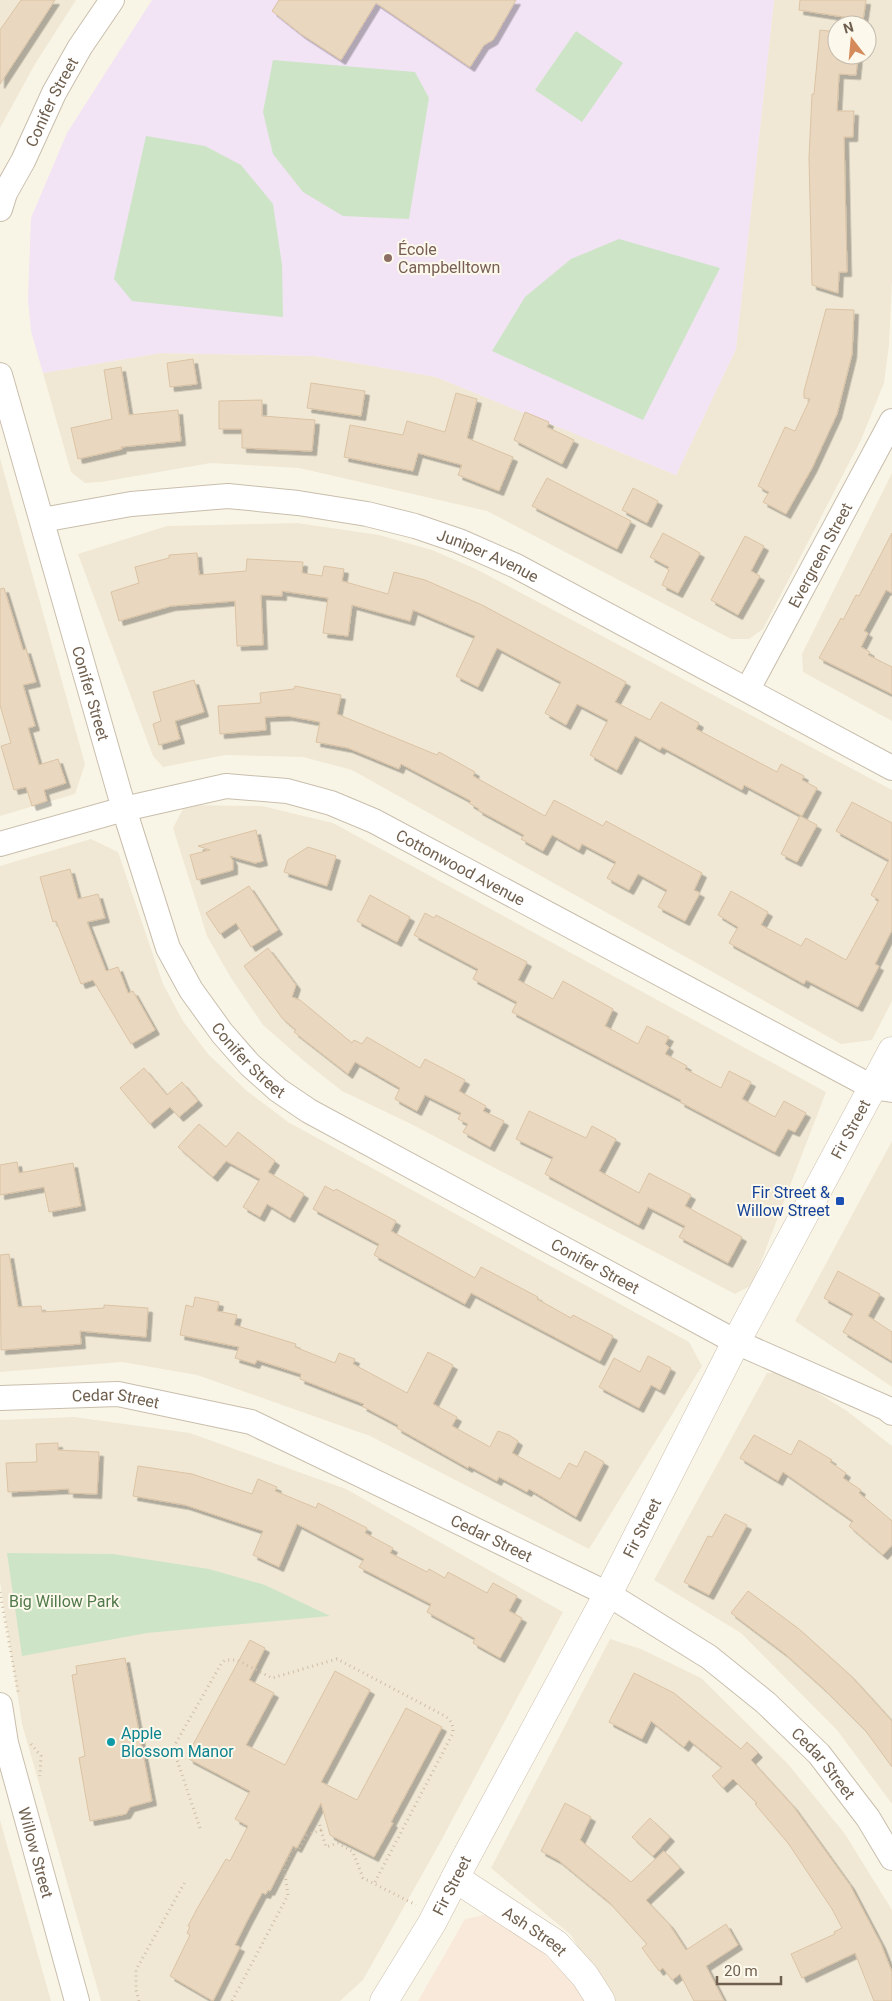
<svg xmlns="http://www.w3.org/2000/svg" width="892" height="2001" viewBox="0 0 892 2001" font-family="Roboto,sans-serif">
<defs>
<filter id="shadow"><feDropShadow dx="4.5" dy="4.5" stdDeviation="0" flood-color="#0004"/></filter>
</defs>
<rect width="100%" height="100%" fill="#f9f5e6"/>
<path fill="#f0e8d5" fill-rule="evenodd" d="M 0,0 L 76,0 L 35,64 L 0,128 Z
M 774,0 L 892,0 L 892,279 L 889,345 L 884,383 L 861,440 L 763,629 L 749,639 L 731,639 L 487,511 L 299,468 L 211,463 L 101,482 L 85,483 L 71,472 L 43,373 L 160,353 L 315,356 L 436,377 L 676,475 L 736,349 ZM 837,25 L 867,25 L 867,55 L 837,55 Z
M 0,458 L 85,764 L 75,794 L 0,816 Z
M 892,473 L 892,721 L 803,672 L 802,654 Z
M 297,523 L 379,535 L 432,550 L 478,570 L 892,790 L 892,1001 L 872,1040 L 841,1044 L 352,770 L 303,757 L 225,755 L 163,767 L 153,756 L 78,554 L 167,526 Z
M 185,805 L 262,806 L 333,823 L 826,1092 L 752,1285 L 735,1294 L 413,1125 L 342,1091 L 304,1061 L 263,1025 L 231,978 L 207,936 L 173,828 Z
M 91,839 L 118,852 L 163,984 L 183,1021 L 208,1054 L 247,1091 L 288,1122 L 689,1342 L 702,1366 L 589,1549 L 370,1436 L 197,1375 L 122,1362 L 0,1372 L 0,866 Z
M 892,1141 L 892,1387 L 795,1321 Z
M 767,1373 L 785,1373 L 847,1411 L 892,1446 L 892,1804 L 837,1730 L 741,1633 L 654,1580 Z
M 74,1417 L 190,1433 L 346,1489 L 563,1612 L 442,1839 L 363,1980 L 340,2001 L 101,2001 L 22,1724 L 0,1582 L 0,1420 Z
M 610,1639 L 641,1649 L 701,1678 L 788,1764 L 845,1834 L 892,1910 L 892,2001 L 610,2001 L 571,1935 L 491,1868 Z
M 0,1820 L 51,2001 L 0,2001 Z"/>
<path fill="#f8e9db" d="M 488,1914 L 535,1945 L 578,1988 L 586,2001 L 418,2001 L 465,1919 Z"/>
<path fill="#f2e3f5" d="M 152,0 L 774,0 L 736,349 L 676,475 L 436,377 L 315,356 L 160,353 L 43,373 L 31,331 L 28,299 L 31,218 L 67,133 Z"/>
<path fill="#cde5c6" d="M 576,31 L 623,63 L 582,122 L 535,90 Z
M 273,60 L 415,72 L 429,98 L 409,219 L 343,216 L 303,192 L 273,154 L 263,112 Z
M 146,136 L 205,146 L 241,165 L 273,204 L 282,265 L 283,317 L 132,301 L 114,279 Z
M 619,239 L 720,268 L 643,420 L 492,351 L 525,297 L 571,259 Z
M 7,1553 L 113,1554 L 209,1569 L 265,1585 L 330,1616 L 147,1633 L 22,1656 Z"/>
<path fill="#e9d7bf" stroke="#dbc3a4" filter="url(#shadow)" d="M 21,0 L 55,0 L 0,84 L 0,30 Z
M 279,0 L 516,0 L 493,40 L 484,45 L 470,67 L 376,3 L 341,60 L 301,34 L 272,11 Z
M 800,0 L 866,0 L 863,20 L 799,10 Z
M 820,30 L 837,32 L 837,55 L 858,55 L 856,75 L 839,74 L 837,111 L 854,111 L 853,137 L 844,137 L 847,272 L 839,272 L 838,293 L 812,285 L 809,158 L 812,94 L 814,94 Z
M 826,309 L 854,310 L 852,354 L 837,414 L 812,468 L 786,514 L 763,502 L 769,492 L 758,486 L 785,427 L 795,431 L 810,399 L 804,398 L 804,391 Z
M 193,359 L 197,384 L 170,387 L 167,363 Z
M 121,367 L 129,415 L 178,410 L 181,441 L 121,447 L 122,449 L 78,459 L 71,428 L 112,419 L 104,370 Z
M 311,383 L 365,391 L 361,416 L 307,408 Z
M 456,393 L 477,399 L 467,438 L 513,457 L 499,491 L 458,475 L 462,465 L 418,453 L 413,471 L 344,457 L 350,425 L 403,435 L 407,421 L 445,432 Z
M 262,400 L 262,416 L 315,420 L 312,451 L 242,448 L 242,429 L 219,429 L 219,401 Z
M 525,412 L 549,422 L 547,427 L 574,440 L 562,464 L 514,440 Z
M 547,478 L 631,521 L 617,549 L 532,506 Z
M 633,488 L 658,501 L 647,523 L 622,510 Z
M 663,533 L 700,553 L 678,593 L 662,585 L 669,570 L 667,569 L 669,567 L 650,557 Z
M 892,533 L 892,593 L 886,590 L 864,631 L 868,633 L 861,647 L 870,652 L 868,655 L 892,667 L 892,694 L 819,658 L 841,618 L 843,620 L 856,595 L 859,596 Z
M 745,536 L 764,546 L 751,571 L 760,576 L 738,615 L 711,600 Z
M 197,553 L 199,575 L 246,571 L 247,559 L 303,562 L 302,573 L 322,576 L 324,566 L 344,569 L 342,581 L 388,594 L 394,572 L 425,580 L 482,605 L 626,682 L 615,702 L 650,720 L 661,702 L 699,723 L 696,729 L 777,772 L 781,764 L 804,776 L 802,780 L 817,788 L 802,816 L 744,785 L 742,790 L 662,747 L 660,750 L 635,736 L 617,770 L 590,755 L 608,720 L 577,704 L 566,725 L 545,713 L 561,682 L 497,648 L 478,687 L 456,676 L 475,636 L 413,610 L 410,621 L 352,605 L 348,636 L 323,633 L 328,598 L 282,591 L 282,596 L 261,595 L 263,645 L 237,646 L 235,601 L 171,606 L 119,621 L 111,592 L 139,583 L 135,567 L 169,558 L 169,555 Z
M 4,588 L 23,650 L 26,649 L 36,682 L 23,685 L 35,726 L 28,728 L 39,765 L 58,759 L 66,783 L 44,790 L 47,801 L 32,806 L 26,787 L 14,790 L 1,746 L 11,743 L 0,705 L 0,589 Z
M 194,680 L 204,712 L 175,721 L 180,739 L 159,745 L 153,724 L 161,721 L 153,692 Z
M 295,686 L 341,695 L 337,714 L 437,755 L 439,752 L 475,772 L 473,776 L 545,816 L 554,800 L 603,826 L 606,821 L 702,873 L 694,890 L 700,893 L 685,921 L 658,907 L 667,890 L 638,874 L 629,890 L 607,878 L 616,862 L 582,844 L 579,850 L 552,835 L 543,851 L 521,839 L 524,835 L 478,810 L 479,809 L 469,803 L 471,801 L 401,764 L 399,769 L 348,748 L 316,742 L 320,722 L 288,716 L 265,717 L 266,730 L 220,734 L 218,706 L 261,703 L 260,693 L 294,689 Z
M 852,802 L 892,823 L 892,930 L 875,964 L 879,966 L 858,1007 L 806,980 L 804,984 L 729,943 L 738,927 L 718,915 L 731,891 L 768,912 L 761,925 L 801,946 L 806,938 L 846,960 L 879,900 L 871,895 L 889,860 L 836,831 Z
M 800,816 L 817,825 L 797,862 L 781,854 Z
M 256,830 L 263,861 L 255,863 L 230,856 L 233,861 L 233,870 L 197,880 L 190,855 L 210,850 L 198,846 Z
M 308,847 L 336,856 L 327,886 L 284,872 L 288,860 Z
M 70,869 L 78,899 L 98,894 L 105,918 L 87,922 L 106,971 L 118,967 L 128,993 L 133,991 L 155,1030 L 131,1044 L 93,980 L 81,984 L 56,921 L 53,922 L 40,877 Z
M 249,886 L 278,930 L 251,947 L 236,923 L 220,934 L 206,913 Z
M 370,895 L 410,917 L 397,942 L 357,921 Z
M 425,913 L 434,918 L 436,915 L 527,962 L 518,980 L 553,999 L 563,981 L 613,1009 L 605,1026 L 638,1044 L 647,1026 L 669,1037 L 665,1044 L 669,1047 L 665,1054 L 687,1066 L 685,1069 L 721,1088 L 729,1071 L 751,1082 L 742,1099 L 775,1117 L 784,1101 L 806,1113 L 795,1132 L 788,1129 L 775,1152 L 680,1102 L 681,1100 L 512,1012 L 517,1002 L 473,979 L 478,969 L 414,935 Z
M 268,948 L 296,985 L 292,997 L 300,1000 L 352,1043 L 354,1040 L 362,1044 L 367,1037 L 420,1068 L 425,1059 L 465,1080 L 459,1091 L 486,1106 L 483,1111 L 504,1121 L 490,1147 L 463,1132 L 468,1124 L 458,1119 L 461,1113 L 425,1095 L 417,1111 L 395,1099 L 400,1088 L 355,1062 L 348,1074 L 294,1032 L 296,1030 L 282,1018 L 244,966 Z
M 144,1068 L 167,1095 L 182,1082 L 198,1101 L 179,1117 L 170,1107 L 150,1124 L 120,1088 Z
M 529,1111 L 586,1138 L 592,1126 L 616,1139 L 599,1171 L 639,1193 L 649,1173 L 691,1195 L 685,1206 L 742,1237 L 728,1263 L 679,1237 L 685,1226 L 648,1207 L 639,1225 L 545,1174 L 553,1157 L 516,1139 Z
M 199,1124 L 226,1147 L 238,1132 L 275,1161 L 268,1172 L 304,1194 L 290,1218 L 267,1204 L 260,1217 L 243,1207 L 260,1179 L 226,1161 L 213,1177 L 178,1147 Z
M 17,1162 L 19,1173 L 73,1163 L 81,1206 L 49,1212 L 44,1187 L 0,1195 L 0,1165 Z
M 325,1186 L 334,1191 L 336,1189 L 396,1221 L 391,1231 L 475,1278 L 481,1267 L 538,1297 L 537,1299 L 571,1318 L 573,1315 L 613,1336 L 600,1361 L 471,1293 L 465,1304 L 374,1255 L 379,1244 L 313,1209 Z
M 9,1254 L 18,1307 L 41,1306 L 42,1312 L 104,1308 L 104,1305 L 148,1308 L 146,1337 L 80,1331 L 81,1344 L 1,1350 L 0,1255 Z
M 838,1271 L 880,1294 L 868,1316 L 892,1332 L 892,1361 L 843,1332 L 853,1314 L 824,1298 Z
M 195,1297 L 219,1302 L 217,1311 L 237,1315 L 234,1325 L 296,1344 L 295,1347 L 335,1363 L 339,1353 L 355,1359 L 353,1364 L 407,1393 L 428,1352 L 453,1365 L 433,1404 L 457,1417 L 452,1426 L 490,1447 L 498,1431 L 509,1435 L 518,1441 L 512,1453 L 560,1479 L 569,1463 L 577,1467 L 585,1451 L 604,1462 L 576,1517 L 529,1489 L 527,1492 L 499,1477 L 497,1481 L 469,1466 L 468,1468 L 397,1428 L 398,1425 L 362,1406 L 364,1404 L 300,1379 L 301,1374 L 257,1360 L 255,1364 L 235,1358 L 239,1347 L 180,1335 L 186,1305 L 193,1307 Z
M 648,1356 L 671,1368 L 660,1390 L 651,1385 L 639,1408 L 599,1387 L 614,1358 L 640,1372 Z
M 754,1435 L 791,1455 L 799,1440 L 832,1460 L 830,1462 L 846,1473 L 843,1478 L 861,1490 L 859,1493 L 892,1521 L 892,1545 L 883,1555 L 849,1526 L 853,1521 L 783,1472 L 778,1481 L 740,1458 Z
M 58,1443 L 58,1450 L 99,1452 L 97,1494 L 69,1493 L 69,1489 L 8,1492 L 6,1463 L 37,1462 L 36,1444 Z
M 138,1466 L 192,1474 L 252,1494 L 258,1479 L 277,1487 L 275,1491 L 316,1508 L 318,1503 L 367,1528 L 365,1533 L 393,1548 L 390,1553 L 427,1572 L 429,1569 L 445,1578 L 448,1572 L 487,1593 L 493,1583 L 517,1596 L 509,1611 L 522,1618 L 500,1658 L 473,1643 L 475,1638 L 427,1612 L 431,1604 L 359,1567 L 364,1559 L 297,1524 L 279,1567 L 253,1555 L 263,1531 L 185,1505 L 133,1496 Z
M 725,1514 L 747,1525 L 709,1595 L 684,1582 L 708,1536 L 712,1537 Z
M 748,1591 L 799,1629 L 851,1676 L 892,1721 L 892,1767 L 865,1730 L 824,1689 L 784,1653 L 731,1613 Z
M 250,1640 L 265,1648 L 249,1680 L 274,1693 L 246,1745 L 285,1765 L 335,1671 L 370,1690 L 321,1782 L 357,1800 L 406,1708 L 442,1727 L 391,1822 L 393,1823 L 374,1857 L 330,1835 L 321,1803 L 297,1848 L 293,1846 L 270,1891 L 268,1890 L 266,1894 L 262,1893 L 247,1921 L 235,1945 L 240,1947 L 213,2001 L 170,1976 L 190,1935 L 187,1933 L 190,1927 L 188,1926 L 198,1907 L 226,1859 L 230,1861 L 248,1826 L 235,1819 L 250,1791 L 189,1759 L 189,1752 Z
M 125,1658 L 152,1801 L 130,1807 L 126,1814 L 90,1821 L 79,1758 L 85,1756 L 72,1675 L 77,1674 L 76,1666 Z
M 634,1673 L 674,1693 L 741,1749 L 747,1742 L 758,1753 L 751,1760 L 793,1806 L 850,1885 L 881,1944 L 892,1972 L 892,2001 L 874,2001 L 855,1953 L 802,1978 L 791,1954 L 835,1934 L 834,1932 L 842,1928 L 832,1909 L 788,1843 L 755,1804 L 757,1803 L 733,1779 L 723,1788 L 712,1776 L 722,1767 L 689,1740 L 684,1747 L 651,1721 L 642,1739 L 609,1722 Z
M 565,1803 L 591,1817 L 580,1840 L 631,1882 L 664,1851 L 680,1868 L 646,1900 L 669,1924 L 686,1950 L 726,1924 L 738,1945 L 706,1966 L 724,2001 L 694,2001 L 680,1974 L 672,1980 L 663,1968 L 659,1971 L 642,1948 L 647,1944 L 609,1902 L 558,1860 L 541,1851 Z
M 650,1818 L 670,1837 L 653,1856 L 632,1837 Z"/>
<g fill="none" stroke-linecap="round" stroke-linejoin="round">
<g stroke="#c9bead" stroke-width="26">
<g id="street">
<path id="s1" d="M 0,209 L 5,193 L 23,161 L 54,93 L 80,47 L 112,0"/>
<path id="s2" d="M 0,375 L 124,809 L 168,948 L 191,990 L 222,1033 L 250,1065 L 278,1090 L 309,1111 L 736,1342 L 886,1408 L 892,1413"/>
<path id="s3" d="M 42,520 L 131,504 L 228,496 L 298,503 L 367,514 L 415,526 L 459,541 L 516,566 L 892,768"/>
<path id="s4" d="M 748,689 L 892,421"/>
<path id="s5" d="M 0,844 L 124,809 L 226,786 L 287,791 L 331,803 L 374,821 L 872,1087 L 892,1090"/>
<path id="s6" d="M 0,1398 L 118,1394 L 251,1422 L 608,1594 L 709,1657 L 766,1703 L 819,1754 L 868,1818 L 892,1858"/>
<path id="s7" d="M 0,1705 L 6,1743 L 77,2001"/>
</g>
</g>
<g stroke="#ccbfac" stroke-width="29">
<g id="secondary">
<path id="s8" d="M 455,1878 L 556,1944 L 585,1976 L 601,2001"/>
<path id="s9" d="M 384,2001 L 432,1923 L 465,1859 L 608,1594 L 736,1342 L 892,1051"/>
</g>
</g>
<path stroke="#d0bda4" stroke-width="3" stroke-dasharray="1 4" stroke-linecap="butt" d="M 0,1592 L 18,1692
M 31,1744 L 41,1756 L 40,1776
M 200,1828 L 173,1748 L 221,1664 L 225,1660 L 237,1660 L 272,1678 L 337,1659 L 445,1716 C 452,1721 453,1725 453,1733 L 374,1884
M 321,1830 L 326,1847 L 338,1843 L 353,1852 L 363,1878 L 416,1905
M 139,2001 L 136,1990 L 136,1970 L 186,1880
M 232,2001 L 288,1895 L 284,1867 L 293,1849 L 298,1850 L 307,1835 L 321,1830 L 319,1822"/>
<use href="#street" stroke="#fff" stroke-width="24"/>
<use href="#secondary" stroke="#fff" stroke-width="28"/>
</g>
<circle fill="#8d6e63" stroke="#fcf9ec" stroke-width="2" cx="388" cy="258" r="5"/>
<rect fill="#1a4fb4" stroke="#fcf9ec" stroke-width="2" x="835" y="1196" width="10" height="10" rx="2.5"/>
<circle fill="#0f9aa8" stroke="#fcf9ec" stroke-width="2" cx="111" cy="1742" r="5"/>
<g text-anchor="middle" stroke-width="4" stroke-linejoin="round" paint-order="stroke">
<g font-size="16" fill="#6f5f4e" stroke="#fcf9ec">
<text dy="6" stroke="none"><textPath href="#s1" startOffset="119">Conifer Street</textPath></text>
<text dy="6" stroke="none"><textPath href="#s4" startOffset="152">Evergreen Street</textPath></text>
<text dy="6" stroke="none"><textPath href="#s3" startOffset="456">Juniper Avenue</textPath></text>
<text dy="6" stroke="none"><textPath href="#s2" startOffset="331">Conifer Street</textPath></text>
<text dy="6" stroke="none"><textPath href="#s5" startOffset="485">Cottonwood Avenue</textPath></text>
<text dy="6" stroke="none"><textPath href="#s2" startOffset="736">Conifer Street</textPath></text>
<text dy="6" stroke="none"><textPath href="#s9" startOffset="989">Fir Street</textPath></text>
<text dy="6" stroke="none"><textPath href="#s2" startOffset="1141">Conifer Street</textPath></text>
<text dy="6" stroke="none"><textPath href="#s6" startOffset="116">Cedar Street</textPath></text>
<text dy="6" stroke="none"><textPath href="#s9" startOffset="539">Fir Street</textPath></text>
<text dy="6" stroke="none"><textPath href="#s6" startOffset="521">Cedar Street</textPath></text>
<text dy="6" stroke="none"><textPath href="#s6" startOffset="926">Cedar Street</textPath></text>
<text dy="6" stroke="none"><textPath href="#s7" startOffset="152">Willow Street</textPath></text>
<text dy="6" stroke="none"><textPath href="#s9" startOffset="134">Fir Street</textPath></text>
<text dy="6" stroke="none"><textPath href="#s8" startOffset="96">Ash Street</textPath></text>
</g>
<g font-size="16" fill="#785e54" stroke="#fcf9ec" text-anchor="start">
<text x="398" y="255">École<tspan x="398" dy="18">Campbelltown</tspan></text>
</g>
<g font-size="16" fill="#164399" stroke="#fcf9ec" text-anchor="end">
<text x="830" y="1198">Fir Street &amp;<tspan x="830" dy="18">Willow Street</tspan></text>
</g>
<g font-size="16" fill="#51794b" stroke="#fcf9ec">
<text x="64" y="1607">Big Willow Park</text>
</g>
<g font-size="16" fill="#0d838f" stroke="#fcf9ec" text-anchor="start">
<text x="121" y="1739">Apple<tspan x="121" dy="18">Blossom Manor</tspan></text>
</g>
</g>
<g transform="translate(852 40) rotate(344)"><circle r="24" fill="#fcf9ec" stroke="#c4bbad"/>
<path d="M0-4L9 19L0 12L-9 19Z" fill="#d48a5a"/>
<text y="-8" font-size="14" font-weight="bold" text-anchor="middle" fill="#6f5f4e">N</text>
</g>
<path d="M717 1976v8h64v-8" fill="none" stroke="#6f5f4e" stroke-width="2.5"/>
<text x="724" y="1976" font-size="15" fill="#6f5f4e" stroke="#fcf9ec" stroke-width="4" paint-order="stroke">20 m</text>
</svg>
